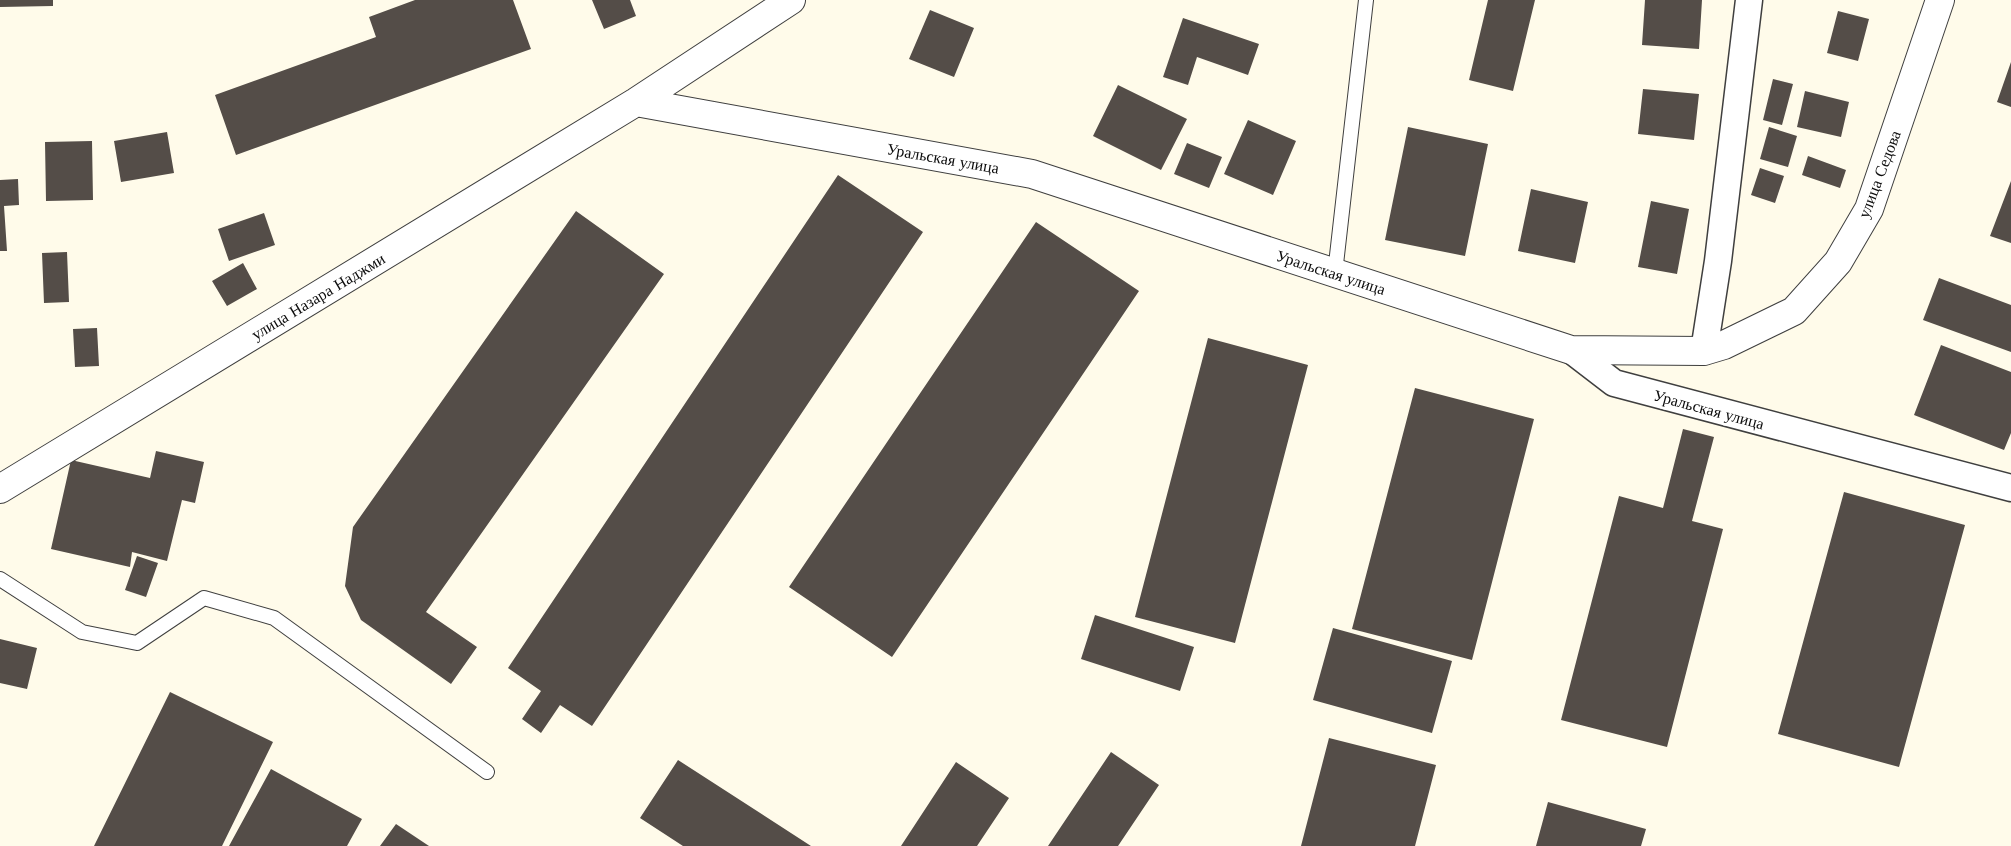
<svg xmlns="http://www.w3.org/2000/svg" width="2011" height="846" viewBox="0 0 2011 846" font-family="'Libre Baskerville',serif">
<rect width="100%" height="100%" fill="#fffbea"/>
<path fill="#544d48" d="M 0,0 L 53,0 L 53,6 L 0,7 Z
M 415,0 L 513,0 L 531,49 L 236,155 L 215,95 L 376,37 L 369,17 Z
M 592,0 L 630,0 L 636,16 L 604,29 Z
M 1488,0 L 1535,0 L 1513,91 L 1469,80 Z
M 1645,0 L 1702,0 L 1699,49 L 1642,45 Z
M 930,10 L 974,28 L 954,77 L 909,59 Z
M 1838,11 L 1869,19 L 1858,61 L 1827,53 Z
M 1183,18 L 1259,44 L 1248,75 L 1197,57 L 1188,85 L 1163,77 Z
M 2011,62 L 2011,107 L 1997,102 Z
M 1773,79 L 1793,84 L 1782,125 L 1763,120 Z
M 1118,85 L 1187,119 L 1161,170 L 1093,136 Z
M 1643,89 L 1699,94 L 1694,140 L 1638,134 Z
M 1805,91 L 1849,102 L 1841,137 L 1797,127 Z
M 1248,120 L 1296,141 L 1273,195 L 1224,174 Z
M 1408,127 L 1488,144 L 1465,256 L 1385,240 Z
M 1769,127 L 1797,136 L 1788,167 L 1760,159 Z
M 167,132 L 174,173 L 121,182 L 114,141 Z
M 92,141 L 93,200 L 46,201 L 45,142 Z
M 1187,143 L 1222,157 L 1209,188 L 1174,174 Z
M 1808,156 L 1846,170 L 1840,188 L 1802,175 Z
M 1760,168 L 1784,176 L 1775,203 L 1751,195 Z
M 838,175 L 923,232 L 592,726 L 560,705 L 541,733 L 522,719 L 541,691 L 508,668 Z
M 18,179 L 19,205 L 4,206 L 7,251 L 0,251 L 0,180 Z
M 2011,181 L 2011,243 L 1990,236 Z
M 1531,189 L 1588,202 L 1575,263 L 1518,251 Z
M 1651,201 L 1689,209 L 1677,274 L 1638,267 Z
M 576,211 L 664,274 L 426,612 L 477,647 L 451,684 L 361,620 L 345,586 L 353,527 Z
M 264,213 L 275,245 L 229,261 L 218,229 Z
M 1036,222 L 1139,291 L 892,657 L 789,587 Z
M 67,252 L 69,302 L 44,303 L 42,253 Z
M 243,263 L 257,289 L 227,306 L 212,281 Z
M 1939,278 L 2011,305 L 2011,352 L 1923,320 Z
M 97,328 L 99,366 L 75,367 L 73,329 Z
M 1208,338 L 1308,365 L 1235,643 L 1135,617 Z
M 1941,345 L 2011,372 L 2011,433 L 2004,450 L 1914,415 Z
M 1415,388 L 1534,419 L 1472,660 L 1352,629 Z
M 1683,429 L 1714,437 L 1692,521 L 1723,529 L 1667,747 L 1561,720 L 1619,496 L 1663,508 Z
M 156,451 L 204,462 L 195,503 L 182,500 L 167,561 L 132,552 L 130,567 L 51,549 L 71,460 L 150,478 Z
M 1844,492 L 1965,525 L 1899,767 L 1778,734 Z
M 137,556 L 158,563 L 146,597 L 125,590 Z
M 1095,615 L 1194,647 L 1180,691 L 1081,659 Z
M 1333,628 L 1452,661 L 1432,733 L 1313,700 Z
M 0,639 L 37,648 L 27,689 L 0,683 Z
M 170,692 L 273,742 L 222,846 L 94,846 Z
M 1329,738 L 1436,765 L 1415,846 L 1301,846 Z
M 1111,752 L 1159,785 L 1118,846 L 1048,846 Z
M 678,760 L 811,846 L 683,846 L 640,818 Z
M 956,762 L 1009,798 L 977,846 L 901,846 Z
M 271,769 L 362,819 L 347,846 L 229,846 Z
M 1548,802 L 1646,829 L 1641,846 L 1536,846 Z
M 396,824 L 429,846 L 380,846 Z"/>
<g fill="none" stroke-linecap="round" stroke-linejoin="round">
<g stroke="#3f3f3f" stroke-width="16">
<path id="service" d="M 1335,273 L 1366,0
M 0,579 L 82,632 L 137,643 L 204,598 L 274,618 L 487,772"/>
</g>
<g stroke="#3f3f3f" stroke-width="29">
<path id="minor" d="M 1571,350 L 1614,383 L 2011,488
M 1704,351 L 1718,261 L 1749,0"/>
</g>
<g stroke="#3f3f3f" stroke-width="30">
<path id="tertiary" d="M 636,102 L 1032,174 L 1571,350 L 1704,351 L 1724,345 L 1794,311 L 1838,262 L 1869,209 L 1940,0
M 0,489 L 636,102 L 791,0"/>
</g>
<use href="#service" stroke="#fff" stroke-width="14"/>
<use href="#minor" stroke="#fff" stroke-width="26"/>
<use href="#tertiary" stroke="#fff" stroke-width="28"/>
</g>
<g text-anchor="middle" stroke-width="5" stroke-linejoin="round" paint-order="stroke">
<g font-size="16" fill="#0c0c0c" stroke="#fff">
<text transform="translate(943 158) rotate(10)" y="6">Уральская улица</text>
<text transform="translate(1879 174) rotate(-69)" y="6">улица Седова</text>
<text transform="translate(1331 272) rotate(18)" y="6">Уральская улица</text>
<text transform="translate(318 296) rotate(-31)" y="6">улица Назара Наджми</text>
<text transform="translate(1709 409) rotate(15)" y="6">Уральская улица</text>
</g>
</g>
</svg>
